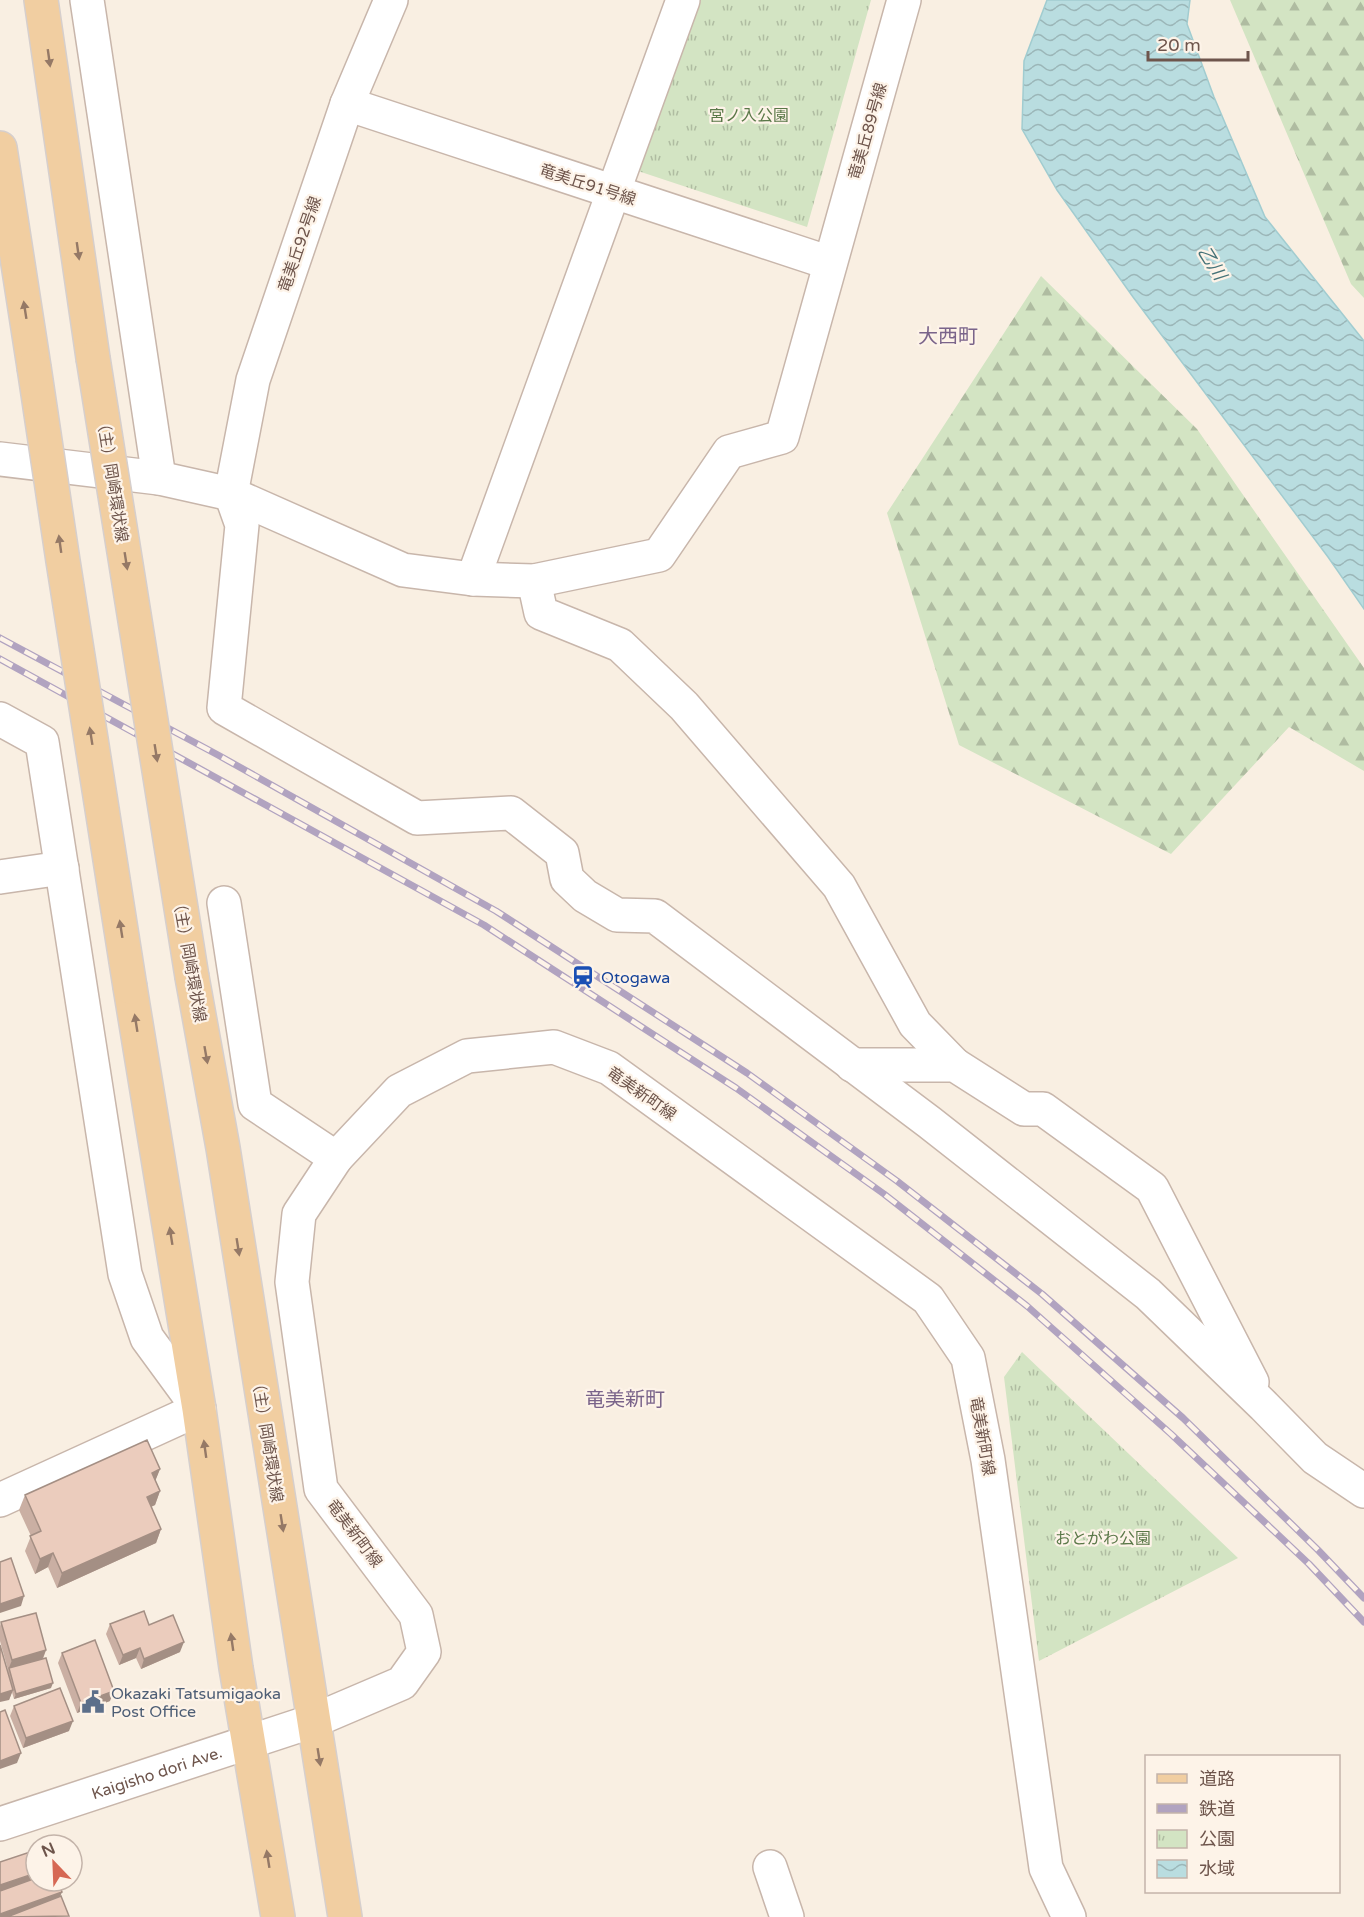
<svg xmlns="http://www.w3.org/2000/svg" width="1364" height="1917" viewBox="0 0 1364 1917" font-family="'Varela Round','Noto Sans JP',sans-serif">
<defs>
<pattern id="forest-firs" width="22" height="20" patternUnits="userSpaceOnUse" patternTransform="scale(1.5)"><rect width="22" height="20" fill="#d3e4c3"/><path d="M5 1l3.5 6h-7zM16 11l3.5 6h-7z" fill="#afbca1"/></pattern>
<pattern id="park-tufts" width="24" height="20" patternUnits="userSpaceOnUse" patternTransform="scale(1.5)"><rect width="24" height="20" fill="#d3e4c3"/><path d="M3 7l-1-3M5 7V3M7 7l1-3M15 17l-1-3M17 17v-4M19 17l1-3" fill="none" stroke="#afbca1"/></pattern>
<pattern id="water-waves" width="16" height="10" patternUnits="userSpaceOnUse" patternTransform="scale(1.5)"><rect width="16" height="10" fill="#b9dde0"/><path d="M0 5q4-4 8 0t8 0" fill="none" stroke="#9bb6b8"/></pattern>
</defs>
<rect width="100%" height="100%" fill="#f9efe2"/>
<path fill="url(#forest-firs)" d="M 1230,0 L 1364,0 L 1364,298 L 1351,284 Z
M 1041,276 L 1197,429 L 1364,668 L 1364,771 L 1289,727 L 1171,854 L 959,745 L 887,513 Z"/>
<path fill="url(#park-tufts)" d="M 701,0 L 871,0 L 807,227 L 638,171 Z
M 1022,1352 L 1238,1558 L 1039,1661 L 1004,1377 Z"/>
<path fill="url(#water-waves)" stroke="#a1ccd0" stroke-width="1.5" d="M 1047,0 L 1190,0 L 1187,24 L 1214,97 L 1265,217 L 1364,341 L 1364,609 L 1328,557 L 1133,297 L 1057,190 L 1022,129 L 1024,61 Z"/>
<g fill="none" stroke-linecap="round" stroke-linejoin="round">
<g stroke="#c8b6ab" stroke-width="36">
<g id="minor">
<path d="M 87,0 L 159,478"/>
<path d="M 347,104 L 830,263"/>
<path d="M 0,459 L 159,478 L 231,494 L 403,570 L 473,579 L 534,581 L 659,555 L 729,452 L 782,437 L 904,0"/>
<path d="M 231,494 L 242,525 L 224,708 L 417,818 L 511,813 L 562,853 L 567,879 L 585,896 L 617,915 L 655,916 L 929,1122 L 1148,1294 L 1264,1406 L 1315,1458 L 1364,1491"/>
<path d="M 231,494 L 253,380 L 347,104 L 391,0"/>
<path d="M 473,579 L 683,0"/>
<path d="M 534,581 L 541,613 L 620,645 L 684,706 L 839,886 L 915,1024 L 955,1065"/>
<path d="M 0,719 L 42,742 L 125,1274 L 147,1338 L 199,1409 L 0,1500"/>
<path d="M 0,877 L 62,868"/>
<path d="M 224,903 L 255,1104 L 336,1158"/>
<path d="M 852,1065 L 955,1065 L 1024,1109 L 1043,1109 L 1152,1188 L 1252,1382"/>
<path id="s1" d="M 0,1824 L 313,1721 L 402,1683 L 424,1652 L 416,1615 L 321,1489 L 292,1282 L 299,1214 L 336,1158 L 399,1091 L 467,1056 L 554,1047 L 609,1068 L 928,1299 L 968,1358 L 988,1460 L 1046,1868 L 1069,1917"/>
<path d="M 770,1867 L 787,1917"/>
</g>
</g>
<g stroke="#d6cfcd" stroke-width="36">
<path id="major" d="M 41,0 L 93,358
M 0,148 L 34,367
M 192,977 L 223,1148 L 345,1917
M 130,987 L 199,1409 L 236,1668 L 278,1917"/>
</g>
<use href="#minor" stroke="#fff" stroke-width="33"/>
<use href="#major" stroke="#f1cea1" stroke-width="33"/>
<g stroke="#b1a3c0" stroke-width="7">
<path id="rail" d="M 0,638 L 218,755 L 496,911 L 747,1073 L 897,1181 L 1042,1294 L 1183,1418 L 1318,1550 L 1364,1598
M 0,659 L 484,925 L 736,1088 L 884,1194 L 1027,1306 L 1171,1434 L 1309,1564 L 1364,1622"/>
</g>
<use href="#rail" stroke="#fdf3e8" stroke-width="4.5" stroke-dasharray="14" stroke-linecap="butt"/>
<g stroke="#d6cfcd" stroke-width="36" stroke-linecap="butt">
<path id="major-bridge" d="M 93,358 L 192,977
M 34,367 L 63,561 L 130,987"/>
</g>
<use href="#major-bridge" stroke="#f1cea1" stroke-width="33"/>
</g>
<path fill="#caafa3" d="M 160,1469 L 155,1481 L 160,1491 L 155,1505 L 151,1507 L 161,1529 L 156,1543 L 57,1588 L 48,1567 L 35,1574 L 25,1551 L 31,1536 L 19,1510 L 25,1495 Z
M 1,1622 L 46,1650 L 43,1659 L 51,1688 L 14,1699 L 12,1692 L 9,1700 L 8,1670 L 0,1641 L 0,1626 Z
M 110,1624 L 149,1625 L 180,1652 L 141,1669 L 136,1658 L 119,1665 L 106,1634 Z
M 62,1653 L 110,1701 L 77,1713 L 58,1663 Z
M 14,1706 L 69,1731 L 23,1748 L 10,1716 Z"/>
<path fill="#a48f84" d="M 160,1469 L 154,1484 L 152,1473 Z
M 160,1491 L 155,1505 L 141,1511 L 147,1497 Z
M 161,1529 L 156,1543 L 57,1588 L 62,1573 Z
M 53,1553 L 48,1567 L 35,1574 L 40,1559 Z
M 24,1596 L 21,1606 L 0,1613 L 0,1604 Z
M 184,1642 L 180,1652 L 141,1669 L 144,1659 Z
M 140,1648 L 136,1658 L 119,1665 L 123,1655 Z
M 46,1650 L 42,1660 L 9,1668 L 8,1670 L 12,1660 Z
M 53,1683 L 51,1688 L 14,1699 L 16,1694 Z
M 13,1690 L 9,1700 L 0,1702 L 0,1694 Z
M 114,1691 L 110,1701 L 77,1713 L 81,1703 Z
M 73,1721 L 69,1731 L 23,1748 L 26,1738 Z
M 21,1753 L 17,1763 L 0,1769 L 0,1761 Z
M 36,1873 L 36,1881 L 0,1894 L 0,1885 Z
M 62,1892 L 58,1902 L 17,1917 L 0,1917 L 0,1914 Z"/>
<path fill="#ebccbd" stroke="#a48f84" stroke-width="1.5" d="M 147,1440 L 160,1469 L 152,1473 L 160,1491 L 147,1497 L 161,1529 L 62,1573 L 53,1553 L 40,1559 L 30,1536 L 41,1531 L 25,1495 Z
M 11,1558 L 24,1596 L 0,1604 L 0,1562 Z
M 144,1611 L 149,1625 L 173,1615 L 184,1642 L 144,1659 L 140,1648 L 123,1655 L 110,1624 Z
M 36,1613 L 46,1650 L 12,1660 L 1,1622 Z
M 95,1640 L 114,1691 L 81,1703 L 62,1653 Z
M 0,1645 L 13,1690 L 0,1694 Z
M 46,1658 L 53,1683 L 16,1694 L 9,1668 Z
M 60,1688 L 73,1721 L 26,1738 L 14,1706 Z
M 5,1710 L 21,1753 L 0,1761 L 0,1712 Z
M 36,1850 L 36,1873 L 0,1885 L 0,1862 Z
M 36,1878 L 36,1881 L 58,1881 L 62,1892 L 0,1914 L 0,1891 Z
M 61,1896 L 69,1916 L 7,1917 Z"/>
<defs><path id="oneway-solid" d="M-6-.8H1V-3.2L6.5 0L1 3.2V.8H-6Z" transform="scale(1.5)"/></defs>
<g fill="#957966">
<use href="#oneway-solid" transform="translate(49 58) rotate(82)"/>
<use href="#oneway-solid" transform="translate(78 251) rotate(82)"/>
<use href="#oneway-solid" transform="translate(25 310) rotate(-99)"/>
<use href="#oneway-solid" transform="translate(60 544) rotate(-98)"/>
<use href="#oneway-solid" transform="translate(126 561) rotate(81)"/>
<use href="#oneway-solid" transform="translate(91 736) rotate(-99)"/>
<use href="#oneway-solid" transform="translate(156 753) rotate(81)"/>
<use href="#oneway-solid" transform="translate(121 929) rotate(-99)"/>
<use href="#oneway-solid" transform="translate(136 1023) rotate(-99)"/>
<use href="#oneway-solid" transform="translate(206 1055) rotate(80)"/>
<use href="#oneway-solid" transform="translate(171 1236) rotate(-99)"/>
<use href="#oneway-solid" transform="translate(238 1247) rotate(81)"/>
<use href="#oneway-solid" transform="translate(205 1449) rotate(-98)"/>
<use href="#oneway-solid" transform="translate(282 1523) rotate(81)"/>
<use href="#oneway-solid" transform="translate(232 1642) rotate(-98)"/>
<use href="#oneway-solid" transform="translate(319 1757) rotate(81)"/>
<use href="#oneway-solid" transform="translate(268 1859) rotate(-99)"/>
</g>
<defs>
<g id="station-bare" transform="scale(1.8)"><path d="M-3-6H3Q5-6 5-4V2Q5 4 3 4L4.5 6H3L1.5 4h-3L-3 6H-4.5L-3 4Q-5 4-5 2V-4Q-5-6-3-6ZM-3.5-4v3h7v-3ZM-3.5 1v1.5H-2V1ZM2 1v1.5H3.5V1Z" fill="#1a4fb4" stroke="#fdf3e8" stroke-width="2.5" paint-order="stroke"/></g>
<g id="civic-bare" transform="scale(1.8)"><path d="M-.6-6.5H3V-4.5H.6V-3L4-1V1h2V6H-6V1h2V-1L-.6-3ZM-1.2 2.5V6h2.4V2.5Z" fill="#5c6f8a" stroke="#fdf3e8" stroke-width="2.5" paint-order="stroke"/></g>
</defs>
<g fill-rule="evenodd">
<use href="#station-bare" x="583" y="977"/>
<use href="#civic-bare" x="93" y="1702"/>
</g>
<g text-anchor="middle" stroke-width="4.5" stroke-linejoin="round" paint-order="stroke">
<g font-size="16" fill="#5a7848" stroke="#fdf3e8">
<text x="749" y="121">宮ノ入公園</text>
<text x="1103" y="1544">おとがわ公園</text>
</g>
<g font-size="16" fill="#6e554c" stroke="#fdf3e8">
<text transform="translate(867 131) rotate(-74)" y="6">竜美丘89号線</text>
<text transform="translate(588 184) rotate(18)" y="6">竜美丘91号線</text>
<text transform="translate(299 244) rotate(-71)" y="6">竜美丘92号線</text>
<text transform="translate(113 479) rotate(81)" y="6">（主）岡崎環状線</text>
<text transform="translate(190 959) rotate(80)" y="6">（主）岡崎環状線</text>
<text transform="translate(642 1093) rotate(35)" y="6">竜美新町線</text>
<text transform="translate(983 1436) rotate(80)" y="6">竜美新町線</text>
<text transform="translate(268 1439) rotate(81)" y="6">（主）岡崎環状線</text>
<text transform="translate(355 1533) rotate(53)" y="6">竜美新町線</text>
<text dy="6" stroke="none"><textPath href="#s1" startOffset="165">Kaigisho dori Ave.</textPath></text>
</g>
<g font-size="16" fill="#164399" stroke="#fdf3e8" text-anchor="start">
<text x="601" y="983">Otogawa</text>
</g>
<g font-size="16" fill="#4e5e75" stroke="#fdf3e8" text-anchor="start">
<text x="111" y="1699">Okazaki Tatsumigaoka<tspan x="111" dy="18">Post Office</tspan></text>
</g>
<g font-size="18" font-style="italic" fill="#457378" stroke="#fdf3e8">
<text transform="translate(1212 263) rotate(58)" y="6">乙川</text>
</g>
<g font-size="20" fill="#7a648a" stroke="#fdf3e8">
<text x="948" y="343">大西町</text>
<text x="625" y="1406">竜美新町</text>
</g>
</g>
<rect x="1145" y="1755" width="195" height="138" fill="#fdf3e8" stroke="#c4b4aa" stroke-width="1.5"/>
<rect x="1157" y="1774" width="30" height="9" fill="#f1cea1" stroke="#c4b4aa" stroke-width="1.5"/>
<text x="1199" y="1785" font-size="18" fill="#6e554c">道路</text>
<rect x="1157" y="1804" width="30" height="9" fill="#b1a3c0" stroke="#c4b4aa" stroke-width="1.5"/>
<text x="1199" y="1815" font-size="18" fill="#6e554c">鉄道</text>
<rect x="1157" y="1830" width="30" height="18" fill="url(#park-tufts)" stroke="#c4b4aa" stroke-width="1.5"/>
<text x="1199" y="1845" font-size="18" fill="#6e554c">公園</text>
<rect x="1157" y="1860" width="30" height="18" fill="url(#water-waves)" stroke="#c4b4aa" stroke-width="1.5"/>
<text x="1199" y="1875" font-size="18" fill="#6e554c">水域</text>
<g transform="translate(54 1863) rotate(337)"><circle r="28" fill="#fdf3e8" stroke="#c4b4aa" stroke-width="1.5"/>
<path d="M0-4.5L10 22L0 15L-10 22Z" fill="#d66854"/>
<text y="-9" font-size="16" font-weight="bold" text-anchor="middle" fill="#6e554c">N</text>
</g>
<path d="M1148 51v9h100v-9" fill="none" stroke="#6e554c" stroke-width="3"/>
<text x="1157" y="51" font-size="18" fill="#6e554c" stroke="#fdf3e8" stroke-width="4.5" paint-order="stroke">20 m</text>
</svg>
